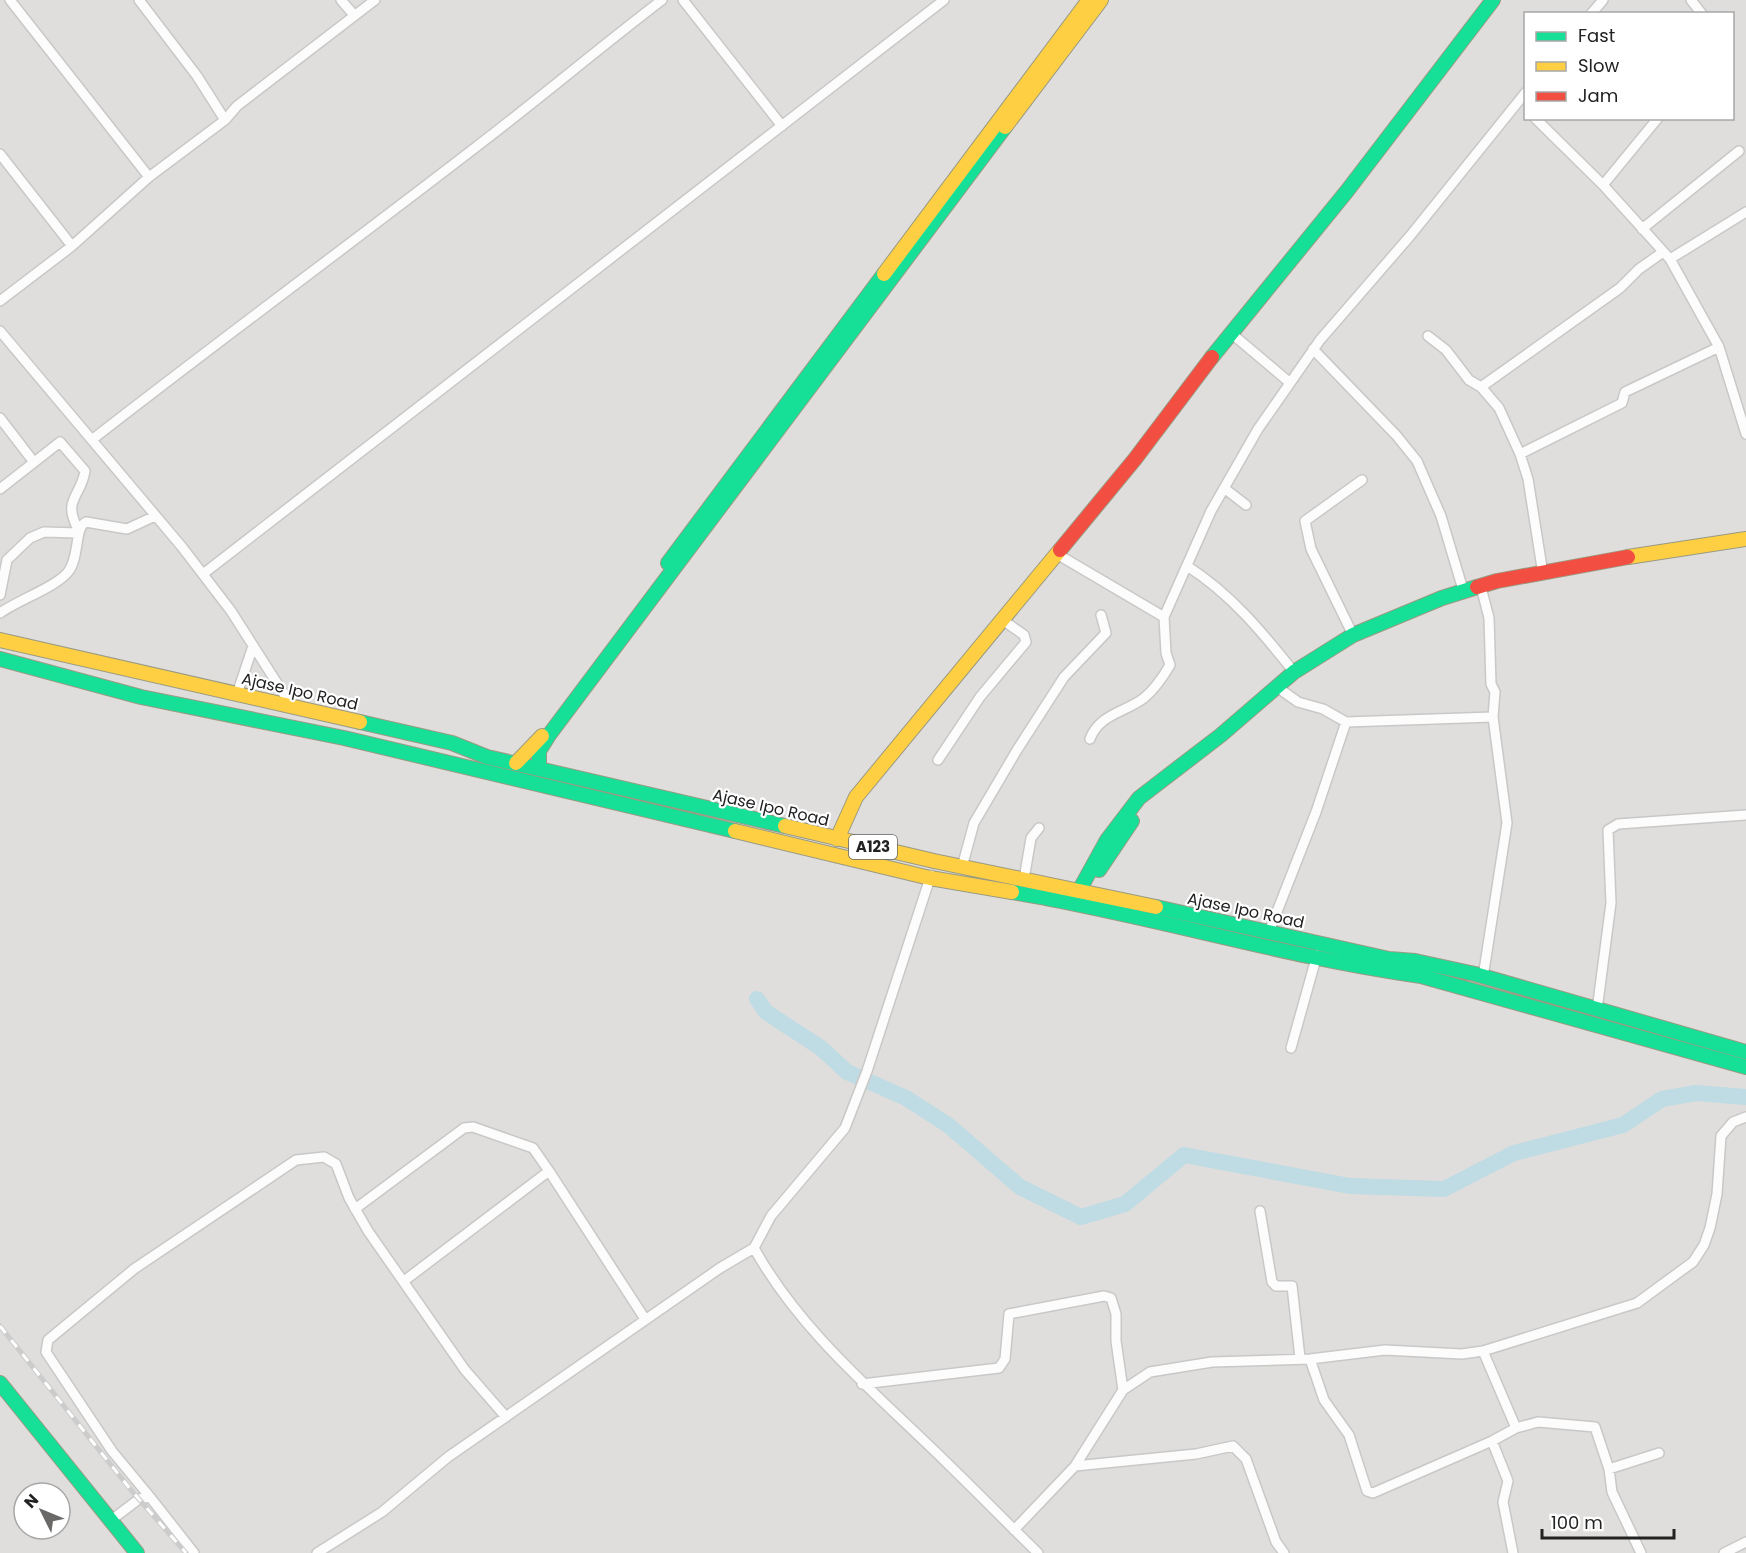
<svg xmlns="http://www.w3.org/2000/svg" width="1746" height="1553" viewBox="0 0 1746 1553" font-family="Poppins,sans-serif">
<rect width="100%" height="100%" fill="#f0eeeb"/>
<path fill="#dfdedc" fill-rule="evenodd" d="M 0,0 L 1746,0 L 1746,1553 L 0,1553 ZM 1526,14 L 1732,14 L 1732,118 L 1526,118 ZM 24,1493 L 60,1493 L 60,1529 L 24,1529 Z"/>
<g fill="none" stroke-linecap="round" stroke-linejoin="round">
<path stroke="#bfdbe3" stroke-width="16" d="M 757,999 L 766,1012 L 821,1048 L 847,1072 L 906,1098 L 948,1125 L 1020,1187 L 1081,1217 L 1125,1204 L 1184,1155 L 1350,1186 L 1444,1189 L 1514,1153 L 1623,1125 L 1662,1099 L 1696,1093 L 1746,1097"/>
<g stroke="#c9c8c7" stroke-width="12">
<path id="street" d="M 10,0 L 149,177
M 139,0 L 197,76 L 225,120
M 341,0 L 354,15
M 683,0 L 782,126
M 1691,0 L 1702,14
M 1591,14 L 1603,0
M 1535,118 L 1603,185 L 1670,259 L 1719,347 L 1746,434
M 0,154 L 72,246
M 1603,185 L 1658,118
M 1642,229 L 1739,151
M 1670,259 L 1746,212
M 0,301 L 72,246 L 149,177 L 225,120 L 237,106 L 375,0
M 0,331 L 182,547 L 231,611 L 291,705
M 1231,333 L 1289,382
M 1428,336 L 1446,350 L 1469,380 L 1481,387 L 1499,408 L 1520,454 L 1528,479 L 1543,574
M 1313,349 L 1396,435 L 1417,461 L 1441,516 L 1464,593
M 1481,387 L 1620,288 L 1639,269 L 1663,252
M 0,418 L 33,461
M 93,439 C 220,340 349,245 476,147 C 539,99 599,48 662,0
M 1520,454 L 1622,403 L 1625,392 L 1719,347
M 1224,488 L 1246,505
M 0,489 L 60,442 L 85,471 C 81,497 62,499 78,529
M 1057,554 L 1164,617
M 1187,566 C 1231,594 1262,632 1294,672
M 203,574 L 944,0
M 1481,587 L 1489,618 L 1491,684 L 1495,692 L 1493,717 L 1507,823 L 1483,977
M 0,595 L 7,560 L 30,538 L 44,532 L 78,533
M 0,613 C 18,600 56,587 68,572 C 80,557 74,528 86,522 L 127,529 L 155,516
M 1353,635 L 1311,549 L 1305,521 L 1362,480
M 1277,687 L 1298,702 L 1323,709 L 1346,722 L 1493,717
M 237,694 L 253,646
M 1090,739 C 1099,714 1126,712 1144,698 C 1155,689 1163,677 1170,665 L 1166,653 L 1164,617 L 1211,511 L 1258,429 L 1320,340 L 1410,236 L 1526,92
M 938,760 L 980,697 L 1026,642 L 1024,635 L 1004,621
M 962,867 L 974,823 L 1017,750 L 1064,677 L 1106,633 L 1101,615
M 1024,879 L 1031,838 L 1039,828
M 1269,932 L 1316,812 L 1346,722
M 1597,1010 L 1611,903 L 1608,830 L 1618,824 L 1746,815
M 1291,1048 L 1317,955
M 549,1171 L 645,1319
M 355,1209 L 464,1128 L 473,1127 L 533,1148 L 549,1171 L 404,1281
M 1260,1211 L 1272,1282 L 1276,1286 L 1292,1286 L 1300,1358
M 754,1248 C 801,1333 879,1396 947,1463 C 978,1493 1007,1523 1038,1553
M 1483,1351 L 1516,1428
M 1310,1359 L 1324,1400 L 1349,1435 L 1367,1491 L 1373,1493 L 1492,1441 L 1516,1428 L 1538,1422 L 1595,1427 L 1609,1469 L 1612,1492 L 1641,1553
M 862,1384 L 999,1368 L 1005,1359 L 1009,1314 L 1104,1296 L 1111,1298 L 1116,1314 L 1116,1341 L 1123,1390
M 1492,1441 L 1508,1481 L 1503,1502 L 1513,1553
M 1075,1466 L 1196,1454 L 1233,1446 L 1246,1459 L 1276,1542 L 1284,1553
M 1609,1469 L 1659,1453
M 150,1497 L 112,1451 L 46,1352 L 48,1340 L 134,1269 L 296,1160 L 324,1157 L 336,1164 L 349,1198 L 368,1231 L 465,1370 L 506,1417
M 110,1521 L 139,1499 L 150,1497 L 194,1553
M 1014,1530 L 1075,1466 L 1123,1390 L 1150,1372 L 1212,1362 L 1310,1359 L 1385,1350 L 1462,1354 L 1483,1351 L 1637,1303 L 1693,1262 L 1704,1245 L 1710,1228 L 1717,1194 L 1721,1136 L 1733,1122 L 1746,1117
M 317,1553 L 382,1512 L 448,1457 L 720,1268 L 754,1248 L 771,1216 L 845,1128 L 867,1071 L 931,875
M 1724,1553 L 1746,1542"/>
</g>
<g stroke="#999a82" stroke-width="16">
<path id="fast" d="M 1212,357 L 1347,191 L 1493,0
M 668,563 L 884,274
M 0,659 L 141,697 L 344,738 L 735,831
M 360,722 L 452,743 L 487,757 L 785,826
M 539,769 L 539,751 L 549,735 L 1005,127
M 1099,870 L 1132,821
M 1012,892 C 1150,915 1283,957 1421,976 L 1746,1067
M 1075,898 L 1107,840 L 1139,798 L 1221,735 L 1294,672 L 1353,635 L 1442,598 L 1477,587
M 1156,907 L 1389,959 L 1415,961 L 1475,974 L 1746,1052
M 0,1383 L 137,1553"/>
</g>
<g stroke="#999a82" stroke-width="16">
<path id="slow" d="M 1005,127 L 1101,0
M 884,274 L 1089,0
M 1628,557 L 1746,539
M 0,640 L 360,722
M 516,763 L 542,736
M 785,826 L 934,861 L 1156,907
M 735,831 L 930,878 L 1012,892
M 837,839 L 856,797 L 1060,550"/>
</g>
<g stroke="#999a82" stroke-width="16">
<path id="jam" d="M 1060,550 L 1135,459 L 1212,357
M 1477,587 L 1497,581 L 1628,557"/>
</g>
<use href="#street" stroke="#fdfcfc" stroke-width="9"/>
<use href="#fast" stroke="#16e098" stroke-width="14"/>
<use href="#slow" stroke="#ffcf43" stroke-width="14"/>
<use href="#jam" stroke="#f24e42" stroke-width="14"/>
<g stroke="#ccc" stroke-width="5">
<path id="rail" d="M 0,1326 L 131,1490 L 186,1553"/>
</g>
<use href="#rail" stroke="#fff" stroke-width="3" stroke-dasharray="9" stroke-linecap="butt"/>
</g>
<g text-anchor="middle" stroke-width="4.5" stroke-linejoin="round" paint-order="stroke">
<rect fill="#fff" stroke="#646464" stroke-width="1.5" x="849" y="835" width="48" height="24" rx="4.5"/>
<g font-size="15" font-weight="bold" fill="#222">
<text x="873" y="852">A123</text>
</g>
<g font-size="16" fill="#222" stroke="#fff">
<text transform="translate(300 691) rotate(13)" y="6">Ajase Ipo Road</text>
<text transform="translate(771 807) rotate(13)" y="6">Ajase Ipo Road</text>
<text transform="translate(1246 910) rotate(12)" y="6">Ajase Ipo Road</text>
</g>
</g>
<rect x="1524" y="12" width="210" height="108" fill="#ffffff" stroke="#a7a7a7" stroke-width="1.5"/>
<rect x="1536" y="32" width="30" height="9" fill="#16e098" stroke="#a7a7a7" stroke-width="1.5"/>
<text x="1578" y="42" font-size="18" fill="#222222">Fast</text>
<rect x="1536" y="62" width="30" height="9" fill="#ffcf43" stroke="#a7a7a7" stroke-width="1.5"/>
<text x="1578" y="72" font-size="18" fill="#222222">Slow</text>
<rect x="1536" y="92" width="30" height="9" fill="#f24e42" stroke="#a7a7a7" stroke-width="1.5"/>
<text x="1578" y="102" font-size="18" fill="#222222">Jam</text>
<g transform="translate(42 1511) rotate(313)"><circle r="28" fill="#ffffff" stroke="#a7a7a7" stroke-width="1.5"/>
<path d="M0-4.5L10 22L0 15L-10 22Z" fill="#6a6968"/>
<text y="-9" font-size="16" font-weight="bold" text-anchor="middle" fill="#222222">N</text>
</g>
<path d="M1542 1529v9h132v-9" fill="none" stroke="#222222" stroke-width="3"/>
<text x="1551" y="1529" font-size="18" fill="#222222" stroke="#ffffff" stroke-width="4.5" paint-order="stroke">100 m</text>
</svg>
